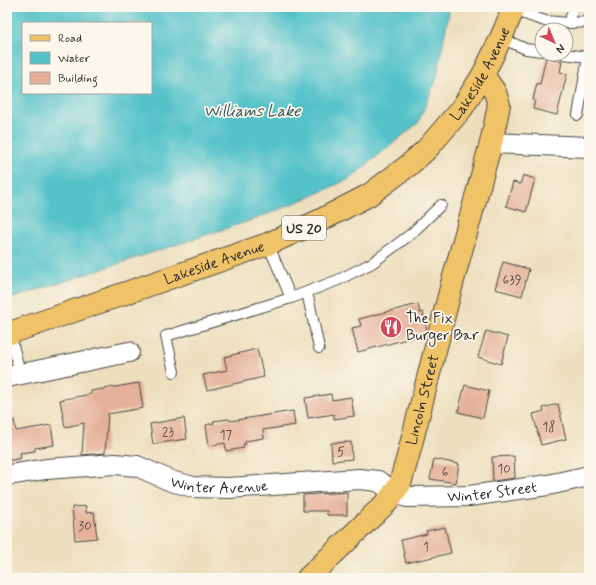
<svg xmlns="http://www.w3.org/2000/svg" width="596" height="585" viewBox="0 0 596 585" font-family="Mynerve,sans-serif">
<rect width="100%" height="100%" fill="#fbf7ec"/>
<filter id="ink" filterUnits="userSpaceOnUse"><feTurbulence type="fractalNoise" baseFrequency=".025" numOctaves="2"/><feDisplacementMap in="SourceGraphic" scale="8" xChannelSelector="R" yChannelSelector="G"/><feConvolveMatrix kernelMatrix="1 2 1 2 8 2 1 2 1" color-interpolation-filters="sRGB"/></filter>
<filter id="wash" filterUnits="userSpaceOnUse"><feTurbulence type="fractalNoise" baseFrequency=".012" numOctaves="4" result="noise"/><feDisplacementMap in="SourceGraphic" scale="16" xChannelSelector="R" yChannelSelector="G"/><feGaussianBlur stdDeviation="0.9" result="paint"/><feColorMatrix in="noise" values="0 0 0 0 0 0 0 0 0 0 0 0 0 0 0 0 0 1.4 0 .05"/><feComposite in="paint" operator="in"/></filter>
<g filter="url(#wash)">
<rect width="100%" height="100%" fill="#eddfbe"/>
<path fill="#55c2ca" stroke="#40767a" fill-rule="evenodd" d="M 7,7 L 450,7 L 436,80 L 418,123 L 349,179 L 307,198 L 255,219 L 7,300 ZM 23,23 L 151,23 L 151,93 L 23,93 Z"/>
<g id="blocks">
<path fill="#e5b099" d="M 546,57 L 562,61 L 560,72 L 567,74 L 557,115 L 533,109 L 535,100 L 533,100 L 537,83 L 540,84 Z
M 523,175 L 535,179 L 526,212 L 506,206 L 513,182 L 520,184 Z
M 503,262 L 529,269 L 522,296 L 495,289 Z
M 418,304 L 420,313 L 423,312 L 427,331 L 426,334 L 358,352 L 352,328 L 361,326 L 359,319 Z
M 486,331 L 508,337 L 501,364 L 478,357 Z
M 257,349 L 264,377 L 207,390 L 203,375 L 227,370 L 224,357 Z
M 139,383 L 143,408 L 108,414 L 105,453 L 82,455 L 84,423 L 65,427 L 60,400 L 91,394 L 91,391 Z
M 465,385 L 489,391 L 483,418 L 458,412 Z
M 331,394 L 332,400 L 351,397 L 354,416 L 334,419 L 334,414 L 308,418 L 305,398 Z
M 558,404 L 566,439 L 541,445 L 533,414 L 544,411 L 543,408 Z
M 293,411 L 295,425 L 263,430 L 264,438 L 245,441 L 246,444 L 243,444 L 244,448 L 226,451 L 225,443 L 209,446 L 206,425 L 214,423 L 213,421 L 229,419 L 230,421 Z
M 184,418 L 187,439 L 153,444 L 150,424 Z
M 14,420 L 16,431 L 51,425 L 54,445 L 35,448 L 35,451 L 20,453 L 21,458 L 7,461 L 7,421 Z
M 351,442 L 352,459 L 332,461 L 331,443 Z
M 514,456 L 515,478 L 493,481 L 492,457 Z
M 434,459 L 459,464 L 456,483 L 430,479 Z
M 347,492 L 347,515 L 327,515 L 327,511 L 303,511 L 303,495 Z
M 86,506 L 86,513 L 94,512 L 97,538 L 75,540 L 72,507 Z
M 445,527 L 451,553 L 406,563 L 401,540 L 427,534 L 426,531 Z"/>
</g>
</g>
<g filter="url(#ink)">
<use href="#blocks" fill-opacity="0" stroke="#484641" stroke-width="1"/>
<g fill="none" stroke-linecap="round" stroke-linejoin="round">
<g stroke="#484641" stroke-width="12">
<path id="service" d="M 513,10 L 545,21 L 569,23 L 574,7
M 569,23 L 589,22
M 501,38 L 526,49 L 542,51
M 564,54 L 588,57 L 578,115
M 268,244 L 291,298
M 307,292 L 319,348
M 10,333 L 20,373
M 174,372 L 166,336 L 291,298 L 338,280 L 372,263 L 411,234 L 441,205"/>
</g>
<g stroke="#484641" stroke-width="22">
<g id="minor">
<path d="M 491,143 L 589,147"/>
<path d="M 7,377 L 129,352"/>
<path id="s1" d="M 7,474 L 9,475 L 46,469 L 115,464 L 137,466 L 171,481 L 193,487 L 229,488 L 359,479 L 378,481 L 394,492 L 407,497 L 469,496 L 548,485 L 589,476"/>
</g>
</g>
<g stroke="#484641" stroke-width="24">
<g id="primary">
<path id="s2" d="M 7,334 L 268,244 L 321,220 L 369,195 L 409,165 L 427,149 L 462,108 L 483,75 L 501,38 L 514,7"/>
<path id="s3" d="M 308,578 L 388,501 L 400,484 L 408,456 L 453,280 L 491,143 L 499,105 L 495,92 L 483,75"/>
</g>
</g>
<use href="#service" stroke="#fff" stroke-width="10"/>
<use href="#minor" stroke="#fff" stroke-width="20"/>
<use href="#primary" stroke="#f0c369" stroke-width="22"/>
</g>
</g>
<defs>
<g id="restaurant-disc" transform="scale(1.15)"><circle r="9.5" fill="#d1495b" stroke="#fbf7ec"/><path d="M-5-6h1v4h1v-4h1v4h1v-4h1v5L-1.5 .5V6h-2V.5L-5-1ZM5-6V6H3V1.5H1.5Q1.5-4 5-6Z" fill="#fff"/></g>
</defs>
<g fill-rule="evenodd">
<use href="#restaurant-disc" x="391" y="327"/>
</g>
<g text-anchor="middle" stroke-width="3.5" stroke-linejoin="round" paint-order="stroke">
<g font-size="13" fill="#5a4c46">
<text x="512" y="284">639</text>
<text x="549" y="431">18</text>
<text x="168" y="436">23</text>
<text x="226" y="439">17</text>
<text x="341" y="456">5</text>
<text x="504" y="473">10</text>
<text x="445" y="476">6</text>
<text x="85" y="530">30</text>
<text x="426" y="551">1</text>
</g>
<rect fill="#fbf7ec" stroke="#696865" stroke-width="1" x="282" y="216" width="44" height="24" rx="3"/>
<g font-size="14" font-weight="bold" fill="#2b2b2b">
<text x="304" y="233">US 20</text>
</g>
<g font-size="15" fill="#2b2b2b" stroke="#fbf7ec">
<text dy="5" stroke="none"><textPath href="#s2" startOffset="555">Lakeside Avenue</textPath></text>
<text dy="5" stroke="none"><textPath href="#s2" startOffset="219">Lakeside Avenue</textPath></text>
<text dy="5" stroke="none"><textPath href="#s3" startOffset="219">Lincoln Street</textPath></text>
<text dy="5" stroke="none"><textPath href="#s1" startOffset="217">Winter Avenue</textPath></text>
<text dy="5" stroke="none"><textPath href="#s1" startOffset="495">Winter Street</textPath></text>
</g>
<g font-size="15" fill="#2b2b2b" stroke="#fbf7ec" text-anchor="start">
<text x="406" y="323">The Fix<tspan x="406" dy="17">Burger Bar</tspan></text>
</g>
<g font-size="16" font-style="italic" fill="#38585b" stroke="#fbf7ec">
<text x="252" y="116">Williams Lake</text>
</g>
</g>
<rect width="596" height="585" fill="none" stroke="#fbf7ec" stroke-width="24"/>
<rect x="22" y="22" width="130" height="72" fill="#fbf7ec" stroke="#a8a59f"/>
<rect x="30" y="35" width="20" height="6" fill="#f0c369" stroke="#a8a59f"/>
<text x="58" y="42" font-size="12" fill="#2b2b2b">Road</text>
<rect x="30" y="52" width="20" height="12" fill="#55c2ca" stroke="#a8a59f"/>
<text x="58" y="62" font-size="12" fill="#2b2b2b">Water</text>
<rect x="30" y="72" width="20" height="12" fill="#e5b099" stroke="#a8a59f"/>
<text x="58" y="82" font-size="12" fill="#2b2b2b">Building</text>
<g transform="translate(554 42) rotate(136)"><circle r="19" fill="#fbf7ec" stroke="#a8a59f"/>
<path d="M0-3L7 15L0 10L-7 15Z" fill="#d1495b"/>
<text y="-6" font-size="11" font-weight="bold" text-anchor="middle" fill="#2b2b2b">N</text>
</g>
</svg>
